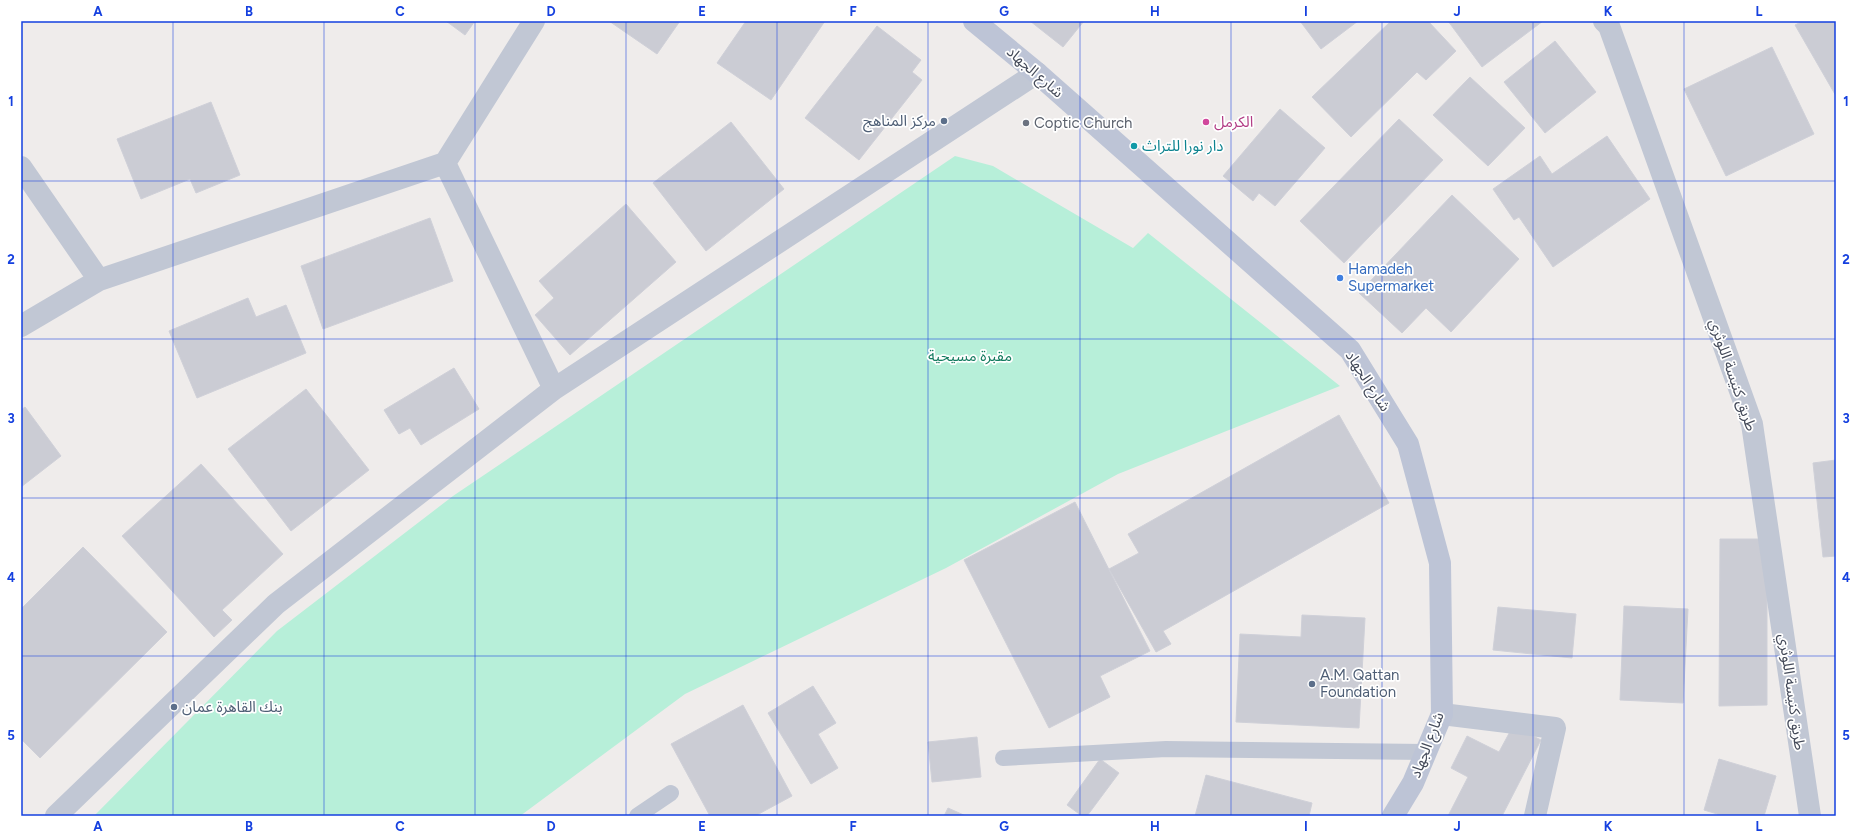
<svg xmlns="http://www.w3.org/2000/svg" width="1857" height="837" viewBox="0 0 1857 837" font-family="Figtree,'Noto Sans Arabic',sans-serif">
<rect width="100%" height="100%" fill="#efeceb"/>
<path fill="#b7efd9" d="M 955,156 L 993,166 L 1133,248 L 1148,233 L 1340,386 L 1118,474 L 946,568 L 685,694 L 520,816 L 94,816 L 277,631 L 453,496 Z"/>
<path fill="#cbccd4" stroke="#cfd0d8" d="M 446,21 L 475,21 L 465,35 Z
M 609,21 L 680,21 L 657,54 Z
M 746,21 L 825,21 L 771,100 L 717,63 Z
M 1030,21 L 1084,21 L 1063,47 Z
M 1300,21 L 1358,21 L 1321,49 Z
M 1391,21 L 1428,21 L 1456,51 L 1426,80 L 1417,72 L 1351,137 L 1312,97 Z
M 1448,21 L 1543,21 L 1482,67 Z
M 1803,21 L 1836,21 L 1836,96 L 1795,25 Z
M 877,26 L 921,60 L 912,72 L 922,80 L 859,160 L 805,118 Z
M 1555,41 L 1596,92 L 1545,133 L 1504,82 Z
M 1772,47 L 1814,134 L 1726,176 L 1684,89 Z
M 1470,77 L 1525,128 L 1488,166 L 1433,115 Z
M 211,102 L 240,175 L 196,193 L 190,179 L 141,199 L 117,139 Z
M 1280,109 L 1325,148 L 1275,206 L 1259,193 L 1253,201 L 1223,176 Z
M 1399,119 L 1443,160 L 1344,263 L 1300,221 Z
M 731,122 L 784,189 L 706,251 L 653,183 Z
M 1607,136 L 1650,199 L 1553,267 L 1519,217 L 1514,220 L 1493,189 L 1540,156 L 1552,174 Z
M 1452,195 L 1519,259 L 1451,332 L 1426,308 L 1402,333 L 1359,293 Z
M 626,204 L 676,262 L 570,355 L 535,315 L 554,298 L 539,281 Z
M 430,218 L 453,281 L 323,329 L 301,266 Z
M 248,298 L 256,317 L 286,305 L 306,353 L 197,398 L 169,331 Z
M 454,368 L 479,409 L 421,445 L 410,428 L 399,434 L 384,410 Z
M 306,389 L 369,470 L 291,531 L 228,449 Z
M 25,407 L 61,456 L 21,487 L 21,410 Z
M 1339,415 L 1389,503 L 1163,631 L 1171,644 L 1156,652 L 1109,569 L 1139,553 L 1128,534 Z
M 1836,460 L 1836,556 L 1823,557 L 1813,463 Z
M 201,464 L 283,554 L 222,610 L 232,620 L 214,637 L 122,536 Z
M 1075,502 L 1150,651 L 1100,676 L 1110,697 L 1049,728 L 964,560 Z
M 1720,539 L 1767,539 L 1767,705 L 1719,706 Z
M 83,547 L 167,632 L 40,758 L 21,739 L 21,609 Z
M 1624,606 L 1688,609 L 1683,703 L 1620,700 Z
M 1498,607 L 1576,614 L 1572,658 L 1493,650 Z
M 1302,615 L 1365,618 L 1359,728 L 1236,722 L 1240,634 L 1301,637 Z
M 813,686 L 836,723 L 818,734 L 838,768 L 811,784 L 768,713 Z
M 743,705 L 792,796 L 755,816 L 710,816 L 671,744 Z
M 1513,726 L 1541,740 L 1502,816 L 1448,816 L 1468,777 L 1451,768 L 1467,736 L 1499,752 Z
M 977,737 L 981,777 L 932,782 L 928,742 Z
M 1100,759 L 1119,773 L 1087,816 L 1082,816 L 1067,805 Z
M 1719,759 L 1776,776 L 1764,816 L 1724,816 L 1704,810 Z
M 1206,775 L 1312,803 L 1309,816 L 1195,816 Z
M 948,808 L 966,816 L 944,816 Z"/>
<g fill="none" stroke-linecap="round" stroke-linejoin="round">
<path stroke="#c1c7d4" stroke-width="16" d="M 1003,758 L 1166,749 L 1426,752
M 637,816 L 671,793"/>
<path stroke="#c1c7d4" stroke-width="22" d="M 1604,21 L 1609,26 L 1752,424 L 1810,816
M 445,163 L 554,389 L 1037,73
M 21,167 L 99,280 L 445,163 L 534,21
M 21,326 L 99,280
M 1442,714 L 1555,728 L 1535,816
M 56,816 L 276,604 L 554,389"/>
<path stroke="#bdc4d6" stroke-width="22" d="M 974,21 L 1037,73 L 1350,350 L 1408,444 L 1440,563 L 1442,714 L 1413,783 L 1393,816"/>
</g>
<path fill="none" stroke="#1540df" stroke-width="1" stroke-opacity="0.55" d="M 173,21 L 173,816M 324,21 L 324,816M 475,21 L 475,816M 626,21 L 626,816M 777,21 L 777,816M 928,21 L 928,816M 1080,21 L 1080,816M 1231,21 L 1231,816M 1382,21 L 1382,816M 1533,21 L 1533,816M 1684,21 L 1684,816M 21,181 L 1836,181M 21,339 L 1836,339M 21,498 L 1836,498M 21,656 L 1836,656"/>
<g fill="#5c6f8a" stroke="#fff" stroke-width="1.5">
<circle cx="944" cy="121" r="4"/>
<circle cx="1312" cy="684" r="4"/>
<circle cx="174" cy="707" r="4"/>
</g>
<circle fill="#d1479c" stroke="#fff" stroke-width="1.5" cx="1206" cy="122" r="4"/>
<circle fill="#6b7280" stroke="#fff" stroke-width="1.5" cx="1026" cy="123" r="4"/>
<circle fill="#0f9aa8" stroke="#fff" stroke-width="1.5" cx="1134" cy="146" r="4"/>
<circle fill="#3f7fe0" stroke="#fff" stroke-width="1.5" cx="1340" cy="278" r="4"/>
<g text-anchor="middle" stroke-width="3.5" stroke-linejoin="round" paint-order="stroke">
<g font-size="15" fill="#444a59" stroke="#fff">
<text transform="translate(1035 72) rotate(41)" y="5">شارع الجهاد</text>
<text transform="translate(1733 375) rotate(71)" y="5">طريق كنيسة اللوثري</text>
<text transform="translate(1368 381) rotate(57)" y="5">شارع الجهاد</text>
<text transform="translate(1792 692) rotate(82)" y="5">طريق كنيسة اللوثري</text>
<text transform="translate(1427 745) rotate(-69)" y="5">شارع الجهاد</text>
</g>
<g font-size="15" fill="#4e5e75" stroke="#fff" text-anchor="start">
<text x="936" y="126" text-anchor="end">مركز المناهج</text>
<text x="1320" y="680">A.M. Qattan<tspan x="1320" dy="17">Foundation</tspan></text>
<text x="182" y="712">بنك القاهرة عمان</text>
</g>
<g font-size="15" fill="#b23c85" stroke="#fff" text-anchor="start">
<text x="1214" y="127">الكرمل</text>
</g>
<g font-size="15" fill="#5b616d" stroke="#fff" text-anchor="start">
<text x="1034" y="128">Coptic Church</text>
</g>
<g font-size="15" fill="#0d838f" stroke="#fff" text-anchor="start">
<text x="1142" y="151">دار نورا للتراث</text>
</g>
<g font-size="15" fill="#366cbe" stroke="#fff" text-anchor="start">
<text x="1348" y="274">Hamadeh<tspan x="1348" dy="17">Supermarket</tspan></text>
</g>
<g font-size="15" fill="#147b5f" stroke="#fff">
<text x="970" y="361">مقبرة مسيحية</text>
</g>
</g>
<rect width="1857" height="837" fill="none" stroke="#ffffff" stroke-width="44"/>
<rect x="22" y="22" width="1813" height="793" fill="none" stroke="#1540df" stroke-width="1.5"/>
<g font-size="13" text-anchor="middle" font-weight="bold" fill="#1540df">
<text x="98" y="16">A</text>
<text x="249" y="16">B</text>
<text x="400" y="16">C</text>
<text x="551" y="16">D</text>
<text x="702" y="16">E</text>
<text x="853" y="16">F</text>
<text x="1004" y="16">G</text>
<text x="1155" y="16">H</text>
<text x="1306" y="16">I</text>
<text x="1457" y="16">J</text>
<text x="1608" y="16">K</text>
<text x="1759" y="16">L</text>
<text x="11" y="106">1</text>
<text x="1846" y="106">1</text>
<text x="11" y="264">2</text>
<text x="1846" y="264">2</text>
<text x="11" y="423">3</text>
<text x="1846" y="423">3</text>
<text x="11" y="582">4</text>
<text x="1846" y="582">4</text>
<text x="11" y="740">5</text>
<text x="1846" y="740">5</text>
<text x="98" y="831">A</text>
<text x="249" y="831">B</text>
<text x="400" y="831">C</text>
<text x="551" y="831">D</text>
<text x="702" y="831">E</text>
<text x="853" y="831">F</text>
<text x="1004" y="831">G</text>
<text x="1155" y="831">H</text>
<text x="1306" y="831">I</text>
<text x="1457" y="831">J</text>
<text x="1608" y="831">K</text>
<text x="1759" y="831">L</text>
</g>
</svg>
